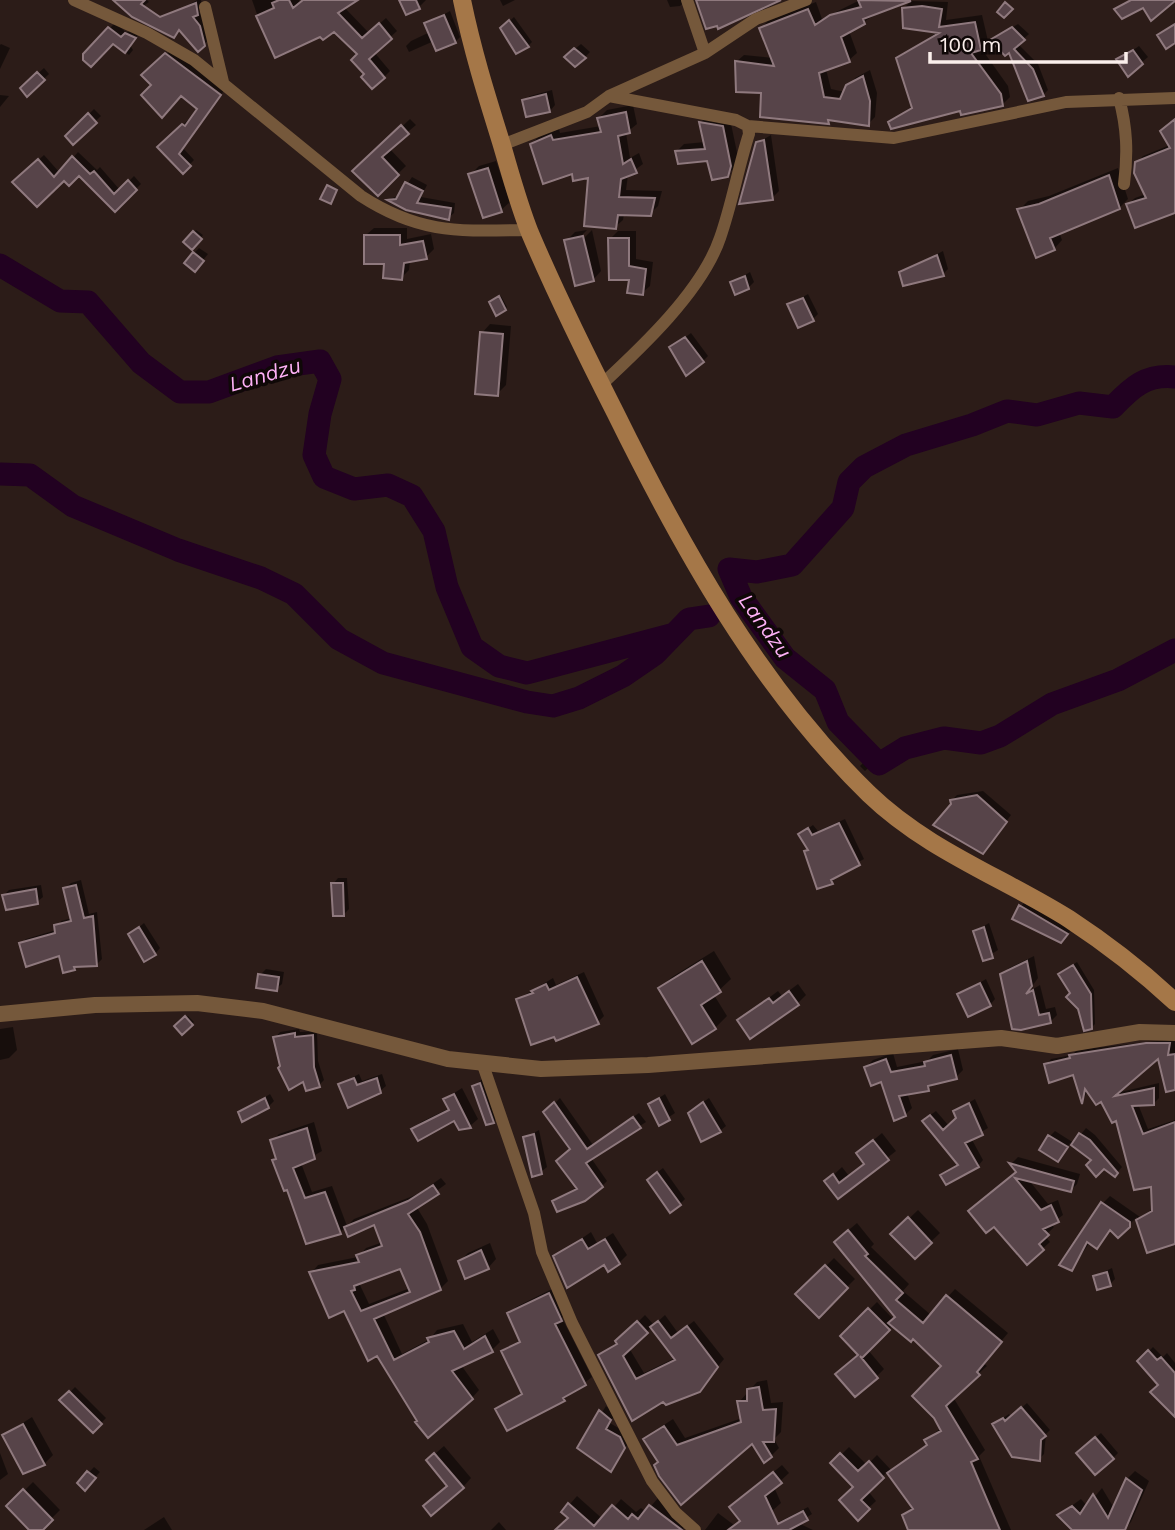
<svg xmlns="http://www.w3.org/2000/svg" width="1175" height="1530" viewBox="0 0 1175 1530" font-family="'Work Sans',sans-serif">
<rect width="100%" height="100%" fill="#2c1c18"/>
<path fill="#0007" fill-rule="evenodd" d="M 119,0 L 147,0 L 149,2 L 132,14 Z
M 197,0 L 201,0 L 203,8 L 199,12 L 205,20 L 210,39 L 199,48 L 176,12 Z
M 252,0 L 299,0 L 301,3 L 304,0 L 355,0 L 344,7 L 369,33 L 386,18 L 397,31 L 374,52 L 390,71 L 384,77 L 366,74 L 359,54 L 334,29 L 258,17 Z
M 401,0 L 426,0 L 419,7 Z
M 500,0 L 515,0 L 503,6 Z
M 667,0 L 685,0 L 685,1 L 680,6 L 670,7 Z
M 860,0 L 899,0 L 849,31 L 857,53 L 849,60 L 826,69 L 831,89 L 845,92 L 855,78 L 870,70 L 877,93 L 875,117 L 868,124 L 832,118 L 828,122 L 763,91 L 736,62 L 744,55 L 773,58 L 761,28 L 768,21 L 816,2 L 822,19 Z
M 911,1 L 948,2 L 946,20 L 982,15 L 988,41 L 981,48 L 1008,86 L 1010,97 L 1002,105 L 890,122 L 913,106 L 898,59 L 939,31 L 904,8 Z
M 450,11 L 460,37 L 455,42 L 434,41 L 409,52 L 406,46 L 411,41 L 430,32 L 427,24 Z
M 514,17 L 532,42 L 528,46 L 502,28 Z
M 115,23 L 127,33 L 132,28 L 140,32 L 130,45 L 133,50 L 129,55 L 113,42 L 84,54 Z
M 1018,24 L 1029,34 L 1018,44 L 1038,64 L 1048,90 L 1043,95 L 1010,50 L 992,40 Z
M 1,44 L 10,48 L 0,69 L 0,45 Z
M 581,44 L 590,52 L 585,57 L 571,52 Z
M 1139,46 L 1148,57 L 1128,74 L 1119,60 Z
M 171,50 L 225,89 L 183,148 L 194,160 L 183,171 L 160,147 L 188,120 L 190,122 L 199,108 L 181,94 L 154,85 L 144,75 Z
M 44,68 L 49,74 L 28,94 L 22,88 Z
M 552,90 L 555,105 L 550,111 L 524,101 L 530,96 Z
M 0,95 L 9,96 L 0,107 Z
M 633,105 L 637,124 L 626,133 L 630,158 L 639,153 L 643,164 L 628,175 L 626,190 L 662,191 L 658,206 L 650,214 L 624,214 L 623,220 L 615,227 L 590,176 L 574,172 L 532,144 L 539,136 L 559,129 L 560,133 L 601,126 L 599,118 L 607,110 Z
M 94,109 L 101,116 L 73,143 L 67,136 Z
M 709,115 L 730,119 L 738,157 L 735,167 L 727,175 L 709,159 L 676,152 L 684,144 L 705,142 L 701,122 Z
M 410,119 L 416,125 L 389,148 L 406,166 L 378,193 L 355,171 Z
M 1175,120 L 1175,213 L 1128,204 L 1135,198 L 1146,194 L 1136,163 L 1143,156 L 1170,145 Z
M 771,135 L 779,191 L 772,198 L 757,143 Z
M 78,152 L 97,170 L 100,167 L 120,190 L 134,176 L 141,184 L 115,209 L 79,174 L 64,179 L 20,177 L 44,155 L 60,173 Z
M 496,161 L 510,202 L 501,210 L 470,175 L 479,166 Z
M 1118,168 L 1128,199 L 1119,208 L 1059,232 L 1062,240 L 1054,249 L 1019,210 L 1028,201 L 1049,196 Z
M 412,177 L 427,185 L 421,197 L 455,203 L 454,213 L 448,218 L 407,208 L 390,199 L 400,195 Z
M 374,228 L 407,228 L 407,239 L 431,234 L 434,249 L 426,257 L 410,260 L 409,270 L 401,278 L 366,235 Z
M 196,230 L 203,235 L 192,248 L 185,242 Z
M 587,230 L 576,241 L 578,244 L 592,230 L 601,271 L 593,280 L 566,241 L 575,232 Z
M 618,231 L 636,231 L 636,259 L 653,262 L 650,286 L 642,293 L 610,239 Z
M 199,248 L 208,254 L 200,264 L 194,253 Z
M 943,251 L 948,269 L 943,274 L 901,273 Z
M 750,272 L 754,282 L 748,288 L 732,283 Z
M 808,294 L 818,314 L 813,319 L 789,305 Z
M 501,296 L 507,307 L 505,309 L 493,300 Z
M 490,324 L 511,326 L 506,385 L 497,394 L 482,333 Z
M 691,333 L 708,356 L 703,361 L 671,348 Z
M 867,759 L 872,764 L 865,771 L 860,766 Z
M 983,791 L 1011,815 L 988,846 L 952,800 L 957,795 Z
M 845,819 L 864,859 L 836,875 L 832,883 L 806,852 L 810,848 L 806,830 L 813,825 L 818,831 Z
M 338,878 L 347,878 L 349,909 L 344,914 L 333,884 Z
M 81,880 L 89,914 L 97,912 L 102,959 L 97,964 L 77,965 L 74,968 L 60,954 L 21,944 L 26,939 L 56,930 L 61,921 L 72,918 L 65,888 L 71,883 Z
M 41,885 L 43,897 L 37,902 L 4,895 L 9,890 Z
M 1026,901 L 1072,928 L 1067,936 L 1021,906 Z
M 144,923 L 160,948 L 155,954 L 130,935 Z
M 989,923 L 998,950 L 984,959 L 975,931 Z
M 714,951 L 731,979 L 714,995 L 727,1016 L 715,1028 L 660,988 L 672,977 Z
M 1034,956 L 1038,978 L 1028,992 L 1040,985 L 1046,1009 L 1055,1007 L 1057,1015 L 1050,1022 L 1021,1028 L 1002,975 L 1009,968 Z
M 1077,962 L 1094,990 L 1095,1024 L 1091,1028 L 1064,971 Z
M 266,969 L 284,972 L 282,984 L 276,989 L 260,975 Z
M 584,972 L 604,1016 L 598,1022 L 518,999 L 553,978 L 556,985 Z
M 986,979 L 995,999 L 990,1005 L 959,995 Z
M 798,984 L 806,995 L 798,1003 L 739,1020 L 778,991 L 782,996 Z
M 188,1016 L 194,1022 L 182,1033 L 176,1026 Z
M 13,1027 L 17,1050 L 9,1058 L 0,1060 L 0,1029 Z
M 299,1029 L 300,1032 L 317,1031 L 318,1061 L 324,1080 L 319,1085 L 282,1066 L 275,1038 L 280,1032 Z
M 1175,1039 L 1175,1089 L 1160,1056 L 1116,1093 L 1159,1083 L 1159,1098 L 1153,1104 L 1138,1104 L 1148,1129 L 1175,1120 L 1175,1242 L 1149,1250 L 1137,1217 L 1118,1236 L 1111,1229 L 1097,1247 L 1090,1242 L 1072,1269 L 1062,1264 L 1103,1203 L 1110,1196 L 1140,1217 L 1153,1209 L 1153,1184 L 1117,1118 L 1101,1100 L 1088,1090 L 1083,1100 L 1074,1073 L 1046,1065 L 1051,1059 L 1072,1055 L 1077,1050 Z
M 958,1049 L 963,1070 L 956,1077 L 935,1083 L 928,1089 L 907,1093 L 912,1108 L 905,1115 L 882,1080 L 866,1067 L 873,1060 L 893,1053 L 897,1067 L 927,1061 L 933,1055 Z
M 359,1074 L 362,1081 L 382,1074 L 386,1086 L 380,1091 L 340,1084 Z
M 482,1079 L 501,1114 L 493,1122 L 474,1087 Z
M 462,1088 L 478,1119 L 470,1126 L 460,1128 L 455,1118 L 413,1130 L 421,1122 L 450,1108 L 445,1099 Z
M 270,1094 L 274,1101 L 268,1107 L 240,1113 Z
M 665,1094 L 675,1113 L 660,1123 L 650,1104 Z
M 560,1098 L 593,1145 L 639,1113 L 646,1122 L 591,1158 L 607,1181 L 602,1186 L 554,1201 L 577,1187 L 572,1149 L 546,1112 Z
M 709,1098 L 726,1126 L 720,1131 L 695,1108 Z
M 975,1099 L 988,1128 L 971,1138 L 983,1160 L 978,1166 L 943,1175 L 960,1164 L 929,1116 L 936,1111 L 949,1126 L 958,1118 L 955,1111 Z
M 314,1122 L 322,1151 L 301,1163 L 312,1192 L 332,1186 L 347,1226 L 354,1219 L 418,1194 L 441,1178 L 446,1184 L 416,1206 L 427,1224 L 448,1281 L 440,1289 L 383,1313 L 402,1354 L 430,1339 L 437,1330 L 463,1324 L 472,1342 L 493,1329 L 500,1342 L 492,1350 L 461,1365 L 479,1390 L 472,1398 L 419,1421 L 345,1309 L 311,1273 L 318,1265 L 358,1257 L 366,1248 L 383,1242 L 375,1223 L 346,1227 L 340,1232 L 307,1242 L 272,1141 L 279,1134 ZM 401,1267 L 410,1288 L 369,1304 L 359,1283 Z
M 1086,1128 L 1095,1135 L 1122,1167 L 1115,1175 L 1070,1143 L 1058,1160 L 1050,1136 L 1055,1131 L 1074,1143 Z
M 539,1130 L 547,1167 L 541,1172 L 525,1138 Z
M 882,1133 L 896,1151 L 838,1197 L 826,1182 L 842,1167 L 849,1176 L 866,1162 L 858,1153 Z
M 1018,1157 L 1080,1174 L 1077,1184 L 1070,1191 L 1028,1179 L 1048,1204 L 1058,1200 L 1063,1215 L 1051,1224 L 1054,1227 L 1045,1236 L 1050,1242 L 1027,1263 L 994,1225 L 1018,1171 L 1012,1163 Z
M 663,1168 L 685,1199 L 680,1204 L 654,1175 Z
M 918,1210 L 940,1233 L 915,1257 L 893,1234 Z
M 857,1223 L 874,1244 L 871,1247 L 909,1284 L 903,1291 L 931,1315 L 955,1289 L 1008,1333 L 983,1363 L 987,1366 L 953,1397 L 985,1450 L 979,1456 L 1011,1530 L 910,1530 L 904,1515 L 913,1506 L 888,1471 L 868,1491 L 876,1501 L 858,1518 L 855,1487 L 833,1463 L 849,1447 L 867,1465 L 877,1455 L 892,1471 L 928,1444 L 926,1440 L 941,1428 L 943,1366 L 913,1337 L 893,1325 L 868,1350 L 884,1369 L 877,1376 L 855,1395 L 838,1374 L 860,1354 L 843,1336 L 877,1302 L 894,1320 L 897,1316 L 844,1234 Z
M 591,1232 L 597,1243 L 613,1233 L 627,1255 L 619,1263 L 555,1257 Z
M 490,1243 L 496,1259 L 488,1268 L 460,1261 L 468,1253 Z
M 834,1258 L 855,1279 L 819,1315 L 798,1294 Z
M 1112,1268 L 1115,1279 L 1110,1284 L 1095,1276 Z
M 556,1287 L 568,1313 L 562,1318 L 592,1377 L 564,1399 L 497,1409 L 523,1392 L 503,1352 L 520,1340 L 509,1314 L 516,1307 Z
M 645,1315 L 654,1325 L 665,1315 L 678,1333 L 694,1321 L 724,1359 L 699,1390 L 666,1403 L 600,1355 L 618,1342 ZM 652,1327 L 675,1358 L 644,1373 L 629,1348 Z
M 1153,1347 L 1163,1357 L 1167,1353 L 1175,1363 L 1175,1414 L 1160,1385 L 1139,1361 Z
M 767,1380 L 771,1403 L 783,1402 L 781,1432 L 774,1439 L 779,1448 L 771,1456 L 764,1460 L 752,1442 L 660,1462 L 646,1439 L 653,1432 L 673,1419 L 685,1438 L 742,1418 L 739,1402 L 757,1382 Z
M 75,1387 L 106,1418 L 93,1431 L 62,1400 Z
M 1027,1403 L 1050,1430 L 1046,1434 L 1044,1454 L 1039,1459 L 994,1424 L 1009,1414 L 1011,1417 Z
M 606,1406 L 615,1414 L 610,1423 L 625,1432 L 630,1441 L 610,1470 L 580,1447 Z
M 32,1417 L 53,1455 L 44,1464 L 4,1435 Z
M 1101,1433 L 1118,1453 L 1113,1458 L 1083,1448 Z
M 444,1446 L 471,1478 L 463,1487 L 428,1460 Z
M 0,1453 L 8,1474 L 0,1480 Z
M 782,1465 L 789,1473 L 774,1487 L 781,1503 L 751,1530 L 705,1530 L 718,1513 L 734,1525 L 742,1520 L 731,1507 Z
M 94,1467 L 100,1472 L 85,1488 L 79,1483 Z
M 1135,1471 L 1149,1481 L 1131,1522 L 1124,1530 L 1075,1530 L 1059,1515 L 1081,1499 L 1087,1506 L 1102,1488 L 1114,1508 L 1127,1479 Z
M 33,1482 L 60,1510 L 40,1530 L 32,1530 L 9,1506 Z
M 577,1496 L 615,1530 L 558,1530 L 570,1518 L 563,1512 Z
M 658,1498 L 688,1522 L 682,1530 L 623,1530 L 614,1507 L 621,1499 L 636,1512 L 641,1508 L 646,1512 Z
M 808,1507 L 812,1514 L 798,1523 L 813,1530 L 773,1530 L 777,1523 Z
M 164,1517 L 172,1530 L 144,1530 Z
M 499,1522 L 506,1530 L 491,1530 Z"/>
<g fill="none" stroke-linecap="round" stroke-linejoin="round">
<path stroke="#220121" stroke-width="23" d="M 0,265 L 60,301 L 88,302 L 141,363 L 180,392 L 209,392 L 277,367 L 320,361 L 330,379 L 320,414 L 314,455 L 324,477 L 354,489 L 388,485 L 412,496 L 434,531 L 447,587 L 472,647 L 499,666 L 527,673 L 674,634
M 1175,377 C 1146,374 1132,387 1113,407 L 1079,403 L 1037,415 L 1007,411 L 972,425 L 906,445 L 864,467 L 849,482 L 843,508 L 792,565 L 757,572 L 729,569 L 741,597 L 785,658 L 825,690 L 838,722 L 879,764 L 905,748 L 944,738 L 981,743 L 1000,736 L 1052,704 L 1118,680 L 1175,650
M 0,474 L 30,475 L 73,506 L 178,550 L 261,578 L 294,594 L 339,639 L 383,663 L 527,702 L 553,706 L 579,698 L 623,676 L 655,654 L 689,619 L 709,616"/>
</g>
<path fill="#574449" stroke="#8f797e" stroke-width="2" fill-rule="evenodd" d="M 113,0 L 145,0 L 141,4 L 160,17 L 196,3 L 198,15 L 193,17 L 200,26 L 205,46 L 198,52 L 179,30 L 174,38 L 132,17 Z
M 279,0 L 289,0 L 293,8 L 303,0 L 358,0 L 338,13 L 362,38 L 379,23 L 392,39 L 369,59 L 385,78 L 372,89 L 361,77 L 364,74 L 351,60 L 357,54 L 334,32 L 323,40 L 320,37 L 275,58 L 256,16 L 274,8 L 272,3 Z
M 399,0 L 416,0 L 420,9 L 406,15 Z
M 696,0 L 781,0 L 718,29 L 717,26 L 706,29 Z
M 858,0 L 911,1 L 863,19 L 865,24 L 841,37 L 850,62 L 819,73 L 824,97 L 840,99 L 846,85 L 863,76 L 870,101 L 869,126 L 828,120 L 829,124 L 760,117 L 761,93 L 736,92 L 735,61 L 774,66 L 759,28 L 808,9 L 815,25 L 830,15 L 861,7 Z
M 1131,0 L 1175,0 L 1175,1 L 1151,21 L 1143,8 L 1122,19 L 1114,9 Z
M 1005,2 L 1013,9 L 1004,18 L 997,12 Z
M 922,6 L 942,9 L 939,27 L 975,22 L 981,50 L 971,53 L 1001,94 L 1003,106 L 961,115 L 960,111 L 891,129 L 888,122 L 912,108 L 896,58 L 939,33 L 903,28 L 902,8 Z
M 444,15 L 456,43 L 436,51 L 424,23 Z
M 509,20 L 529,47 L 516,54 L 500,28 Z
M 1175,24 L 1175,43 L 1166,49 L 1157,35 Z
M 108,27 L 121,37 L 125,33 L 136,38 L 125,53 L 113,44 L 91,67 L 83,60 L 83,54 Z
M 1012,27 L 1025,40 L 1014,49 L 1033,69 L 1044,96 L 1028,101 L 1009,53 L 1005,56 L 990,40 Z
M 574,48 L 586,58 L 575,67 L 564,57 Z
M 1133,50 L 1143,64 L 1128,77 L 1116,59 Z
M 165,53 L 221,95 L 179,154 L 191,166 L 183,174 L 157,147 L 182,124 L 185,126 L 197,109 L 181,96 L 162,118 L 141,95 L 151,85 L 141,75 Z
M 37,72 L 45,80 L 27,97 L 20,88 Z
M 546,94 L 550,112 L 526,117 L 522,100 Z
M 626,112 L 630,133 L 618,136 L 623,164 L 631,159 L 637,173 L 621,179 L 619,197 L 655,198 L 651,216 L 618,215 L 616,229 L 584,226 L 588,178 L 573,181 L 572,174 L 543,184 L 530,144 L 551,135 L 553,140 L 601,132 L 597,118 Z
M 88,113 L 97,123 L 73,145 L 65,136 Z
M 1175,119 L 1175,213 L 1135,228 L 1126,204 L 1146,198 L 1134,173 L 1135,162 L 1170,148 L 1160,131 Z
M 699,122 L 723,126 L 731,166 L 728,177 L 712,180 L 707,161 L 678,164 L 675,151 L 705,149 Z
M 401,125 L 409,134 L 382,157 L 399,175 L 378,196 L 352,171 Z
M 764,140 L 773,200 L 739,204 L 756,142 Z
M 72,156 L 90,174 L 94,171 L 114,194 L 128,180 L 137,190 L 115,212 L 79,176 L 69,186 L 64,181 L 37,207 L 12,182 L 38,159 L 54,177 Z
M 488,168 L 502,212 L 483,218 L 468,174 Z
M 1109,175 L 1120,209 L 1050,238 L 1055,250 L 1036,258 L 1017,209 L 1039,204 Z
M 405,182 L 423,191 L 417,203 L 451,208 L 449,220 L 406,210 L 387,200 L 396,199 Z
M 327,185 L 337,190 L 331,204 L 320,199 Z
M 193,231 L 202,239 L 192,250 L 183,242 Z
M 364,235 L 400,235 L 400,245 L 423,241 L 427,259 L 404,263 L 402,280 L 383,278 L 384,264 L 364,264 Z
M 583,236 L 594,281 L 575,286 L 564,240 Z
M 608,238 L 629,238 L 629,266 L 646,269 L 643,295 L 627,293 L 629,280 L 609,280 Z
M 193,252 L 204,261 L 195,272 L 184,263 Z
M 937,255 L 944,276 L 903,286 L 899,272 Z
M 745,276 L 749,289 L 735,295 L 730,282 Z
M 499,296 L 506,310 L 496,316 L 489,302 Z
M 803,298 L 814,321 L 798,328 L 787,304 Z
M 480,332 L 503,334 L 498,396 L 475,394 Z
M 685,337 L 704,362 L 686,376 L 669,347 Z
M 977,795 L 1007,822 L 983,854 L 933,825 L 951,804 L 950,800 Z
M 839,823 L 860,865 L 831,880 L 833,884 L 817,889 L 804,851 L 808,850 L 798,834 L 808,828 L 812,835 Z
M 331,883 L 343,883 L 344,916 L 333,916 Z
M 76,885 L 84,918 L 93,916 L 97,966 L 74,967 L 75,970 L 63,973 L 59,956 L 26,967 L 19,943 L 55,933 L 54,925 L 71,921 L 63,888 Z
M 36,889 L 38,904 L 6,910 L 2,895 Z
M 1019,905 L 1068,934 L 1061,943 L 1012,919 Z
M 139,927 L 156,955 L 144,962 L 128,934 Z
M 984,927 L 993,958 L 983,961 L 973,931 Z
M 702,961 L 721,992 L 701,1005 L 716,1029 L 692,1044 L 658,988 Z
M 1027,961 L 1032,986 L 1026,994 L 1033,990 L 1039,1015 L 1049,1013 L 1051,1023 L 1021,1030 L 1012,1029 L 1000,974 Z
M 1073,965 L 1091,994 L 1092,1029 L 1084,1031 L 1078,1009 L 1066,997 L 1070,993 L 1058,974 Z
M 258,974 L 279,977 L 277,991 L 256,988 Z
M 577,977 L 599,1024 L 556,1041 L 554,1037 L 531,1045 L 516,999 L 533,993 L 531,991 L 546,984 L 549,990 Z
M 980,983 L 991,1006 L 968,1017 L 957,994 Z
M 789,991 L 799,1005 L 750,1039 L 737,1020 L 769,998 L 773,1003 Z
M 185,1016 L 193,1025 L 182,1035 L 174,1026 Z
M 295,1033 L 295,1037 L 313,1035 L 314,1067 L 320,1087 L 306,1091 L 303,1082 L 289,1090 L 278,1068 L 280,1066 L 273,1037 Z
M 1146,1043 L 1170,1043 L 1168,1055 L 1175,1054 L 1175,1090 L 1166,1092 L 1158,1059 L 1115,1096 L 1154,1088 L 1154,1105 L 1132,1106 L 1143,1134 L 1175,1122 L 1175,1244 L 1147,1253 L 1136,1220 L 1152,1211 L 1151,1187 L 1134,1190 L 1116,1121 L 1112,1123 L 1101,1102 L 1096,1105 L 1085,1089 L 1082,1104 L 1073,1075 L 1049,1083 L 1044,1064 L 1070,1058 L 1069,1055 Z
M 951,1055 L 957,1079 L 928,1086 L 929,1091 L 899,1096 L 906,1116 L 894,1121 L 881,1082 L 871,1086 L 864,1067 L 886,1059 L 891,1072 L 925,1066 L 924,1062 Z
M 354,1078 L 357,1085 L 377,1078 L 381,1093 L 348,1108 L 338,1084 Z
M 480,1083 L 494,1123 L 486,1125 L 472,1086 Z
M 454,1094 L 471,1128 L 459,1130 L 454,1121 L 418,1141 L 411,1129 L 449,1110 L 443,1099 Z
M 265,1098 L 269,1108 L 242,1122 L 238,1112 Z
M 659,1098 L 670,1120 L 659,1126 L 648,1104 Z
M 554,1102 L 587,1149 L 633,1117 L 641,1128 L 586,1163 L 603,1187 L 585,1201 L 557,1212 L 552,1201 L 577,1189 L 556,1161 L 570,1149 L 543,1112 Z
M 703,1102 L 721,1132 L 701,1142 L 688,1113 Z
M 969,1103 L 983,1135 L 965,1143 L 979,1167 L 946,1185 L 940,1175 L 958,1165 L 922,1121 L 930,1115 L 943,1130 L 956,1118 L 953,1111 Z
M 307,1128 L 315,1159 L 293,1168 L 305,1198 L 325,1192 L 341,1234 L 306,1244 L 287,1190 L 284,1191 L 272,1160 L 276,1159 L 270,1140 Z
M 1079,1133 L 1090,1140 L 1118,1173 L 1115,1177 L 1104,1169 L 1096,1177 L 1086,1165 L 1091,1160 L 1071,1145 Z
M 534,1134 L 542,1174 L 532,1177 L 523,1137 Z
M 1048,1135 L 1068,1147 L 1058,1162 L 1039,1150 Z
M 873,1140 L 889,1160 L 838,1199 L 824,1181 L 833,1174 L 839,1183 L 864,1164 L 856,1153 Z
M 1009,1163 L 1074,1181 L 1071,1192 L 1015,1178 L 1041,1210 L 1051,1205 L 1059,1222 L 1043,1229 L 1049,1235 L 1039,1244 L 1044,1250 L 1027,1265 L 994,1227 L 986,1233 L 968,1211 L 1016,1172 Z
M 657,1172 L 681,1205 L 670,1213 L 647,1180 Z
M 433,1185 L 439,1194 L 408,1214 L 420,1232 L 441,1290 L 374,1319 L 394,1360 L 429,1342 L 427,1338 L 454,1331 L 464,1349 L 485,1336 L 493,1352 L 452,1371 L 473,1399 L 428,1438 L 415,1422 L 417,1421 L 377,1356 L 368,1361 L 344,1311 L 329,1318 L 309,1272 L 359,1262 L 356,1255 L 382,1246 L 374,1225 L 348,1237 L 344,1227 L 408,1201 ZM 400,1269 L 410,1292 L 361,1311 L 351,1291 L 355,1290 L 354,1286 Z
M 1101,1202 L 1130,1222 L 1130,1227 L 1118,1238 L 1110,1230 L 1097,1249 L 1087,1242 L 1072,1271 L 1059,1265 Z
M 908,1217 L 932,1243 L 915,1259 L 890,1234 Z
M 848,1230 L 868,1254 L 865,1256 L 903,1293 L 896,1300 L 923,1323 L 946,1295 L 1002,1342 L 977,1372 L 980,1375 L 946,1406 L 978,1459 L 971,1462 L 1000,1530 L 908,1530 L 902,1515 L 913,1509 L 887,1473 L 927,1445 L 924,1440 L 941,1431 L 934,1418 L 912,1396 L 941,1366 L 913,1339 L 911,1342 L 888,1323 L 895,1317 L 834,1242 Z
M 582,1239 L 588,1249 L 605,1239 L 620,1264 L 608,1272 L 604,1265 L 567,1288 L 553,1256 Z
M 481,1250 L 489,1269 L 465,1279 L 458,1261 Z
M 825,1265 L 848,1288 L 819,1318 L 795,1294 Z
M 1107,1272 L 1111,1286 L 1097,1290 L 1093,1276 Z
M 549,1293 L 562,1321 L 555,1324 L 586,1385 L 563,1398 L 565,1401 L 507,1431 L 495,1409 L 522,1394 L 501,1351 L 520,1342 L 507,1313 Z
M 868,1308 L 890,1330 L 862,1358 L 860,1356 L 878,1378 L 855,1397 L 835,1374 L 858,1355 L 840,1336 Z
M 637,1321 L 648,1333 L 623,1356 L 636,1379 L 675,1360 L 650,1327 L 658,1321 L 671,1338 L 687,1326 L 718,1367 L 700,1392 L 666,1405 L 663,1402 L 632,1421 L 598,1355 L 617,1344 L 615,1341 Z
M 1148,1350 L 1157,1360 L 1161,1357 L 1175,1373 L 1175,1417 L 1150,1392 L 1158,1385 L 1137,1361 Z
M 759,1387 L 763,1410 L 776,1409 L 774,1442 L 763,1442 L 772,1457 L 764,1463 L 752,1444 L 681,1505 L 659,1476 L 654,1465 L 658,1462 L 643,1439 L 664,1426 L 677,1445 L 741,1422 L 737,1401 L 747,1401 L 747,1389 Z
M 69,1391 L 102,1424 L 93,1433 L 59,1400 Z
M 1021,1407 L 1046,1436 L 1041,1440 L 1040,1461 L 1012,1457 L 992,1424 L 1003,1418 L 1005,1421 Z
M 599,1410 L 611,1420 L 606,1429 L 620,1437 L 625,1448 L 611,1472 L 577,1448 Z
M 23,1424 L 45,1465 L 23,1474 L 2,1435 Z
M 1095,1437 L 1114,1459 L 1095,1475 L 1076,1453 Z
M 434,1453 L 464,1488 L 431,1516 L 423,1506 L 447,1486 L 426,1460 Z
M 840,1453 L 858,1471 L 869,1461 L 884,1478 L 861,1500 L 870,1509 L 858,1521 L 839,1500 L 853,1487 L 830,1463 Z
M 87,1471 L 96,1478 L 85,1491 L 77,1483 Z
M 773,1472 L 782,1483 L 765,1496 L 778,1524 L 803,1511 L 808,1520 L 789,1530 L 728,1530 L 740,1521 L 729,1507 Z
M 1126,1478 L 1142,1490 L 1125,1530 L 1072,1530 L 1057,1515 L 1072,1506 L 1080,1514 L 1093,1494 L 1108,1518 Z
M 23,1489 L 53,1520 L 43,1530 L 29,1530 L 6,1506 Z
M 568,1503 L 594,1526 L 612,1505 L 628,1519 L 632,1514 L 638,1519 L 649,1505 L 682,1530 L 555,1530 L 568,1518 L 561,1512 Z"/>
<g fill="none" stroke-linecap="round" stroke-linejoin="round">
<path stroke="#75583b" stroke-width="12" d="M 74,0 L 147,33 L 194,60 L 361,196 C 421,235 461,231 529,230
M 687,0 L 705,53
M 205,7 L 223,82
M 609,96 L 736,120 L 748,126 L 894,138 L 1066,102 L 1175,98
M 1119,98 C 1127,128 1128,153 1124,184
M 502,145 L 587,112 L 609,96 L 705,53 L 756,19 L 806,0
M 601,385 C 641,348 702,291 720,238 C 732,204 738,168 749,134 L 748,126
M 483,1065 L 534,1213 L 542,1252 L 572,1323 L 652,1481 L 676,1513 L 695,1530"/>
<path stroke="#75583b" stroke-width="16" d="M 0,1014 L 95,1005 L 197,1003 L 263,1011 L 448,1059 L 541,1069 L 648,1065 L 1001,1038 L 1057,1046 L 1140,1032 L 1175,1033"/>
<path stroke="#a57748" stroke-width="18" d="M 462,0 C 472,49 486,94 501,142 C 510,172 518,203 530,233 C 556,294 585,353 615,412 C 682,548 759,687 869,794 C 927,850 1002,877 1069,919 C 1107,944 1142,971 1175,1002"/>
</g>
<g text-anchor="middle" stroke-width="7" stroke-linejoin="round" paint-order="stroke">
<g font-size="21" font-style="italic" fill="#feb1f7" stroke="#0f0807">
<text transform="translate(265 375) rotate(-16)" y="7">Landzu</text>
<text transform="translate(765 626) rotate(54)" y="7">Landzu</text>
</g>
</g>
<path d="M930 52v10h196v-10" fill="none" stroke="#fbefec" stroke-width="3.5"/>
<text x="940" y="52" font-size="21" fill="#fbefec" stroke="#0f0807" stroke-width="5" paint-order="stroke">100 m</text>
</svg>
